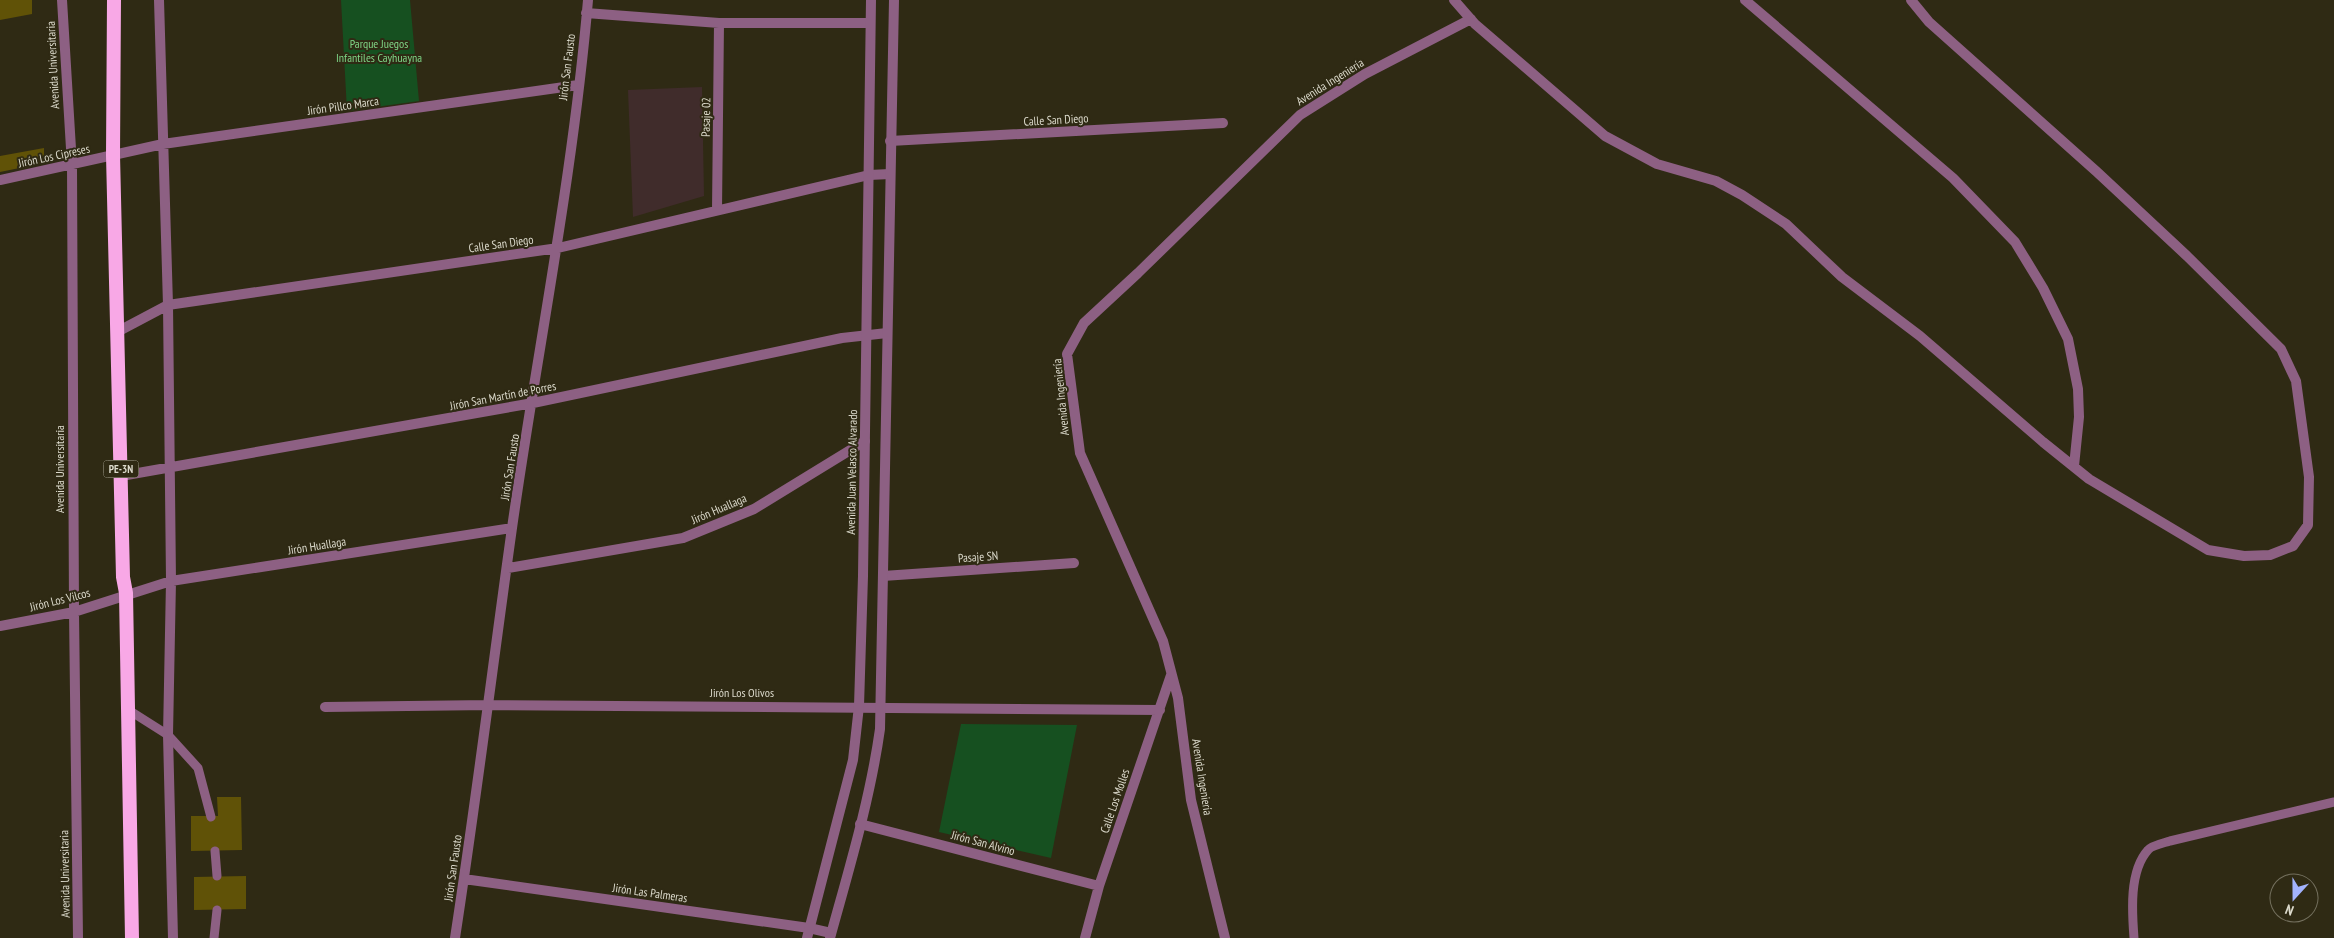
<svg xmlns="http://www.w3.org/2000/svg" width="2334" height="938" viewBox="0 0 2334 938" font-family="'PT Sans Narrow',sans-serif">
<rect width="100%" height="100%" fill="#2f2a14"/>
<path fill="#402c2b" d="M 702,87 L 704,196 L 633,217 L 628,90 Z"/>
<path fill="#165020" d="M 341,0 L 410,0 L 419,101 L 347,111 Z
M 961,724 L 1077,725 L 1051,858 L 939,832 Z"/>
<path fill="#605207" d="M 0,0 L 32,0 L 32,14 L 0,20 Z
M 44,148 L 44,163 L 0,172 L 0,156 Z
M 217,797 L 241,797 L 242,850 L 191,851 L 191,816 L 218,816 Z
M 246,876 L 246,909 L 194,910 L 194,877 Z"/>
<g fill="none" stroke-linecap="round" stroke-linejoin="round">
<path stroke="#8d6083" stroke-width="9" d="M 127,709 L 168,735 L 198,768 L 211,817
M 215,851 L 217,876
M 214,938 L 217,910
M 2134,938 C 2132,912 2129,871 2148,850 C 2152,845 2164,843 2170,841 L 2334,802"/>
<path stroke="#8d6083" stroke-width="10" d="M 62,0 L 72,165 L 74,612 L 78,938
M 159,0 L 168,305 L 171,581 L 168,735 L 173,938
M 1454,0 L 1475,24 L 1605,136 L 1657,164 L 1716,181 L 1742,195 L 1786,224 L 1842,277 L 1920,336 L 2043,442 L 2089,479 L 2208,550 L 2244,556 L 2270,555 L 2293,546 L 2308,525 L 2309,477 L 2296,381 L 2281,349 L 2187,256 L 2097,172 L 1929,22 L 1911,0
M 1745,0 L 1953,178 L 2015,242 L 2043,288 L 2068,339 L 2078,389 L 2079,417 L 2074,466
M 586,13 L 719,23 L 870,23
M 890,141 L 1223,123
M 0,180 L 163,144 L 578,85
M 717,210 L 719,23
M 117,332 L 168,305 L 558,248 L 869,175 L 890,174
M 121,476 L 533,403 L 842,338 L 887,333
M 508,568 L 683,538 L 754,509 L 865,441
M 883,576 L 1074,563
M 0,626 L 74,612 L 171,581 L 512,528
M 325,707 L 490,705 L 1160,710
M 860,824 L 1099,886
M 464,879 L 809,928 L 831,933
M 455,938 C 476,801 493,664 512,528 C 537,352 573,177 588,0
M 1085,938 L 1099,886 L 1171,675
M 1225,938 L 1191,800 L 1178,698 L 1163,641 L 1080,453 L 1067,354 L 1084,323 L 1138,273 L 1300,115 L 1365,74 L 1471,19"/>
<path stroke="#8d6083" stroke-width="10" d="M 807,938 L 853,760 L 859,706 L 863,576 L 871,0
M 830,938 C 849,869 870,800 880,729 L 894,0"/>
<path stroke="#f8a8e6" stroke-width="14" d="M 114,0 L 113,155 L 123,577 L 126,593 L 132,938"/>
</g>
<g text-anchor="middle" stroke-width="4" stroke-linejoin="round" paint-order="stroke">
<rect fill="#2f2a14" stroke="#a8a595" stroke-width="1" x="103.5" y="460.5" width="35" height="17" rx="4"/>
<g font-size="11" font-weight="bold" fill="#dcdacc">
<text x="121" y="473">PE-3N</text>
</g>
<g font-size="12" fill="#7fd687" stroke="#2f2a14">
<text x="379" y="48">Parque Juegos<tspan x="379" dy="14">Infantiles Cayhuayna</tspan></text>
</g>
<g font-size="12" fill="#dcdacc" stroke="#2f2a14">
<text transform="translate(53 65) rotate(-93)" y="4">Avenida Universitaria</text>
<text transform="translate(567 67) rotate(-83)" y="4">Jirón San Fausto</text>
<text transform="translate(1330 82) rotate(-32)" y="4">Avenida Ingeniería</text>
<text transform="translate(343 106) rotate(-8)" y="4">Jirón Pillco Marca</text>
<text transform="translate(706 117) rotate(-89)" y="4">Pasaje 02</text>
<text transform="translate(1056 120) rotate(-3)" y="4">Calle San Diego</text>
<text transform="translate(54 156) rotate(-12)" y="4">Jirón Los Cipreses</text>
<text transform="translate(501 244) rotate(-8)" y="4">Calle San Diego</text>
<text transform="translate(503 396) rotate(-11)" y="4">Jirón San Martín de Porres</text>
<text transform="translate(1061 397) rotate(-96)" y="4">Avenida Ingeniería</text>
<text transform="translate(510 467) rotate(-81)" y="4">Jirón San Fausto</text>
<text transform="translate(60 469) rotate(-90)" y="4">Avenida Universitaria</text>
<text transform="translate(852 472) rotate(-89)" y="4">Avenida Juan Velasco Alvarado</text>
<text transform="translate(719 509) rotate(-23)" y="4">Jirón Huallaga</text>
<text transform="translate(317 546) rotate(-9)" y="4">Jirón Huallaga</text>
<text transform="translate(978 557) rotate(-4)" y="4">Pasaje SN</text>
<text transform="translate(60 600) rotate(-14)" y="4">Jirón Los Vilcos</text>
<text x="742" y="697">Jirón Los Olivos</text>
<text transform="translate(1202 777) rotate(81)" y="4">Avenida Ingeniería</text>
<text transform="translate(1115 801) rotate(-71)" y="4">Calle Los Molles</text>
<text transform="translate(983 843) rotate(15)" y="4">Jirón San Alvino</text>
<text transform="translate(453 868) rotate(-82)" y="4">Jirón San Fausto</text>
<text transform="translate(65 874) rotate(-91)" y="4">Avenida Universitaria</text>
<text transform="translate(650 893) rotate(8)" y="4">Jirón Las Palmeras</text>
</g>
</g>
<g transform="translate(2294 898) rotate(201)"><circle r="24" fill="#2f2a14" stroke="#74705e"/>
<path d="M0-4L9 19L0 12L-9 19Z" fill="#a2b2fd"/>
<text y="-8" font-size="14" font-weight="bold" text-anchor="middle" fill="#dcdacc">N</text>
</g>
</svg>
